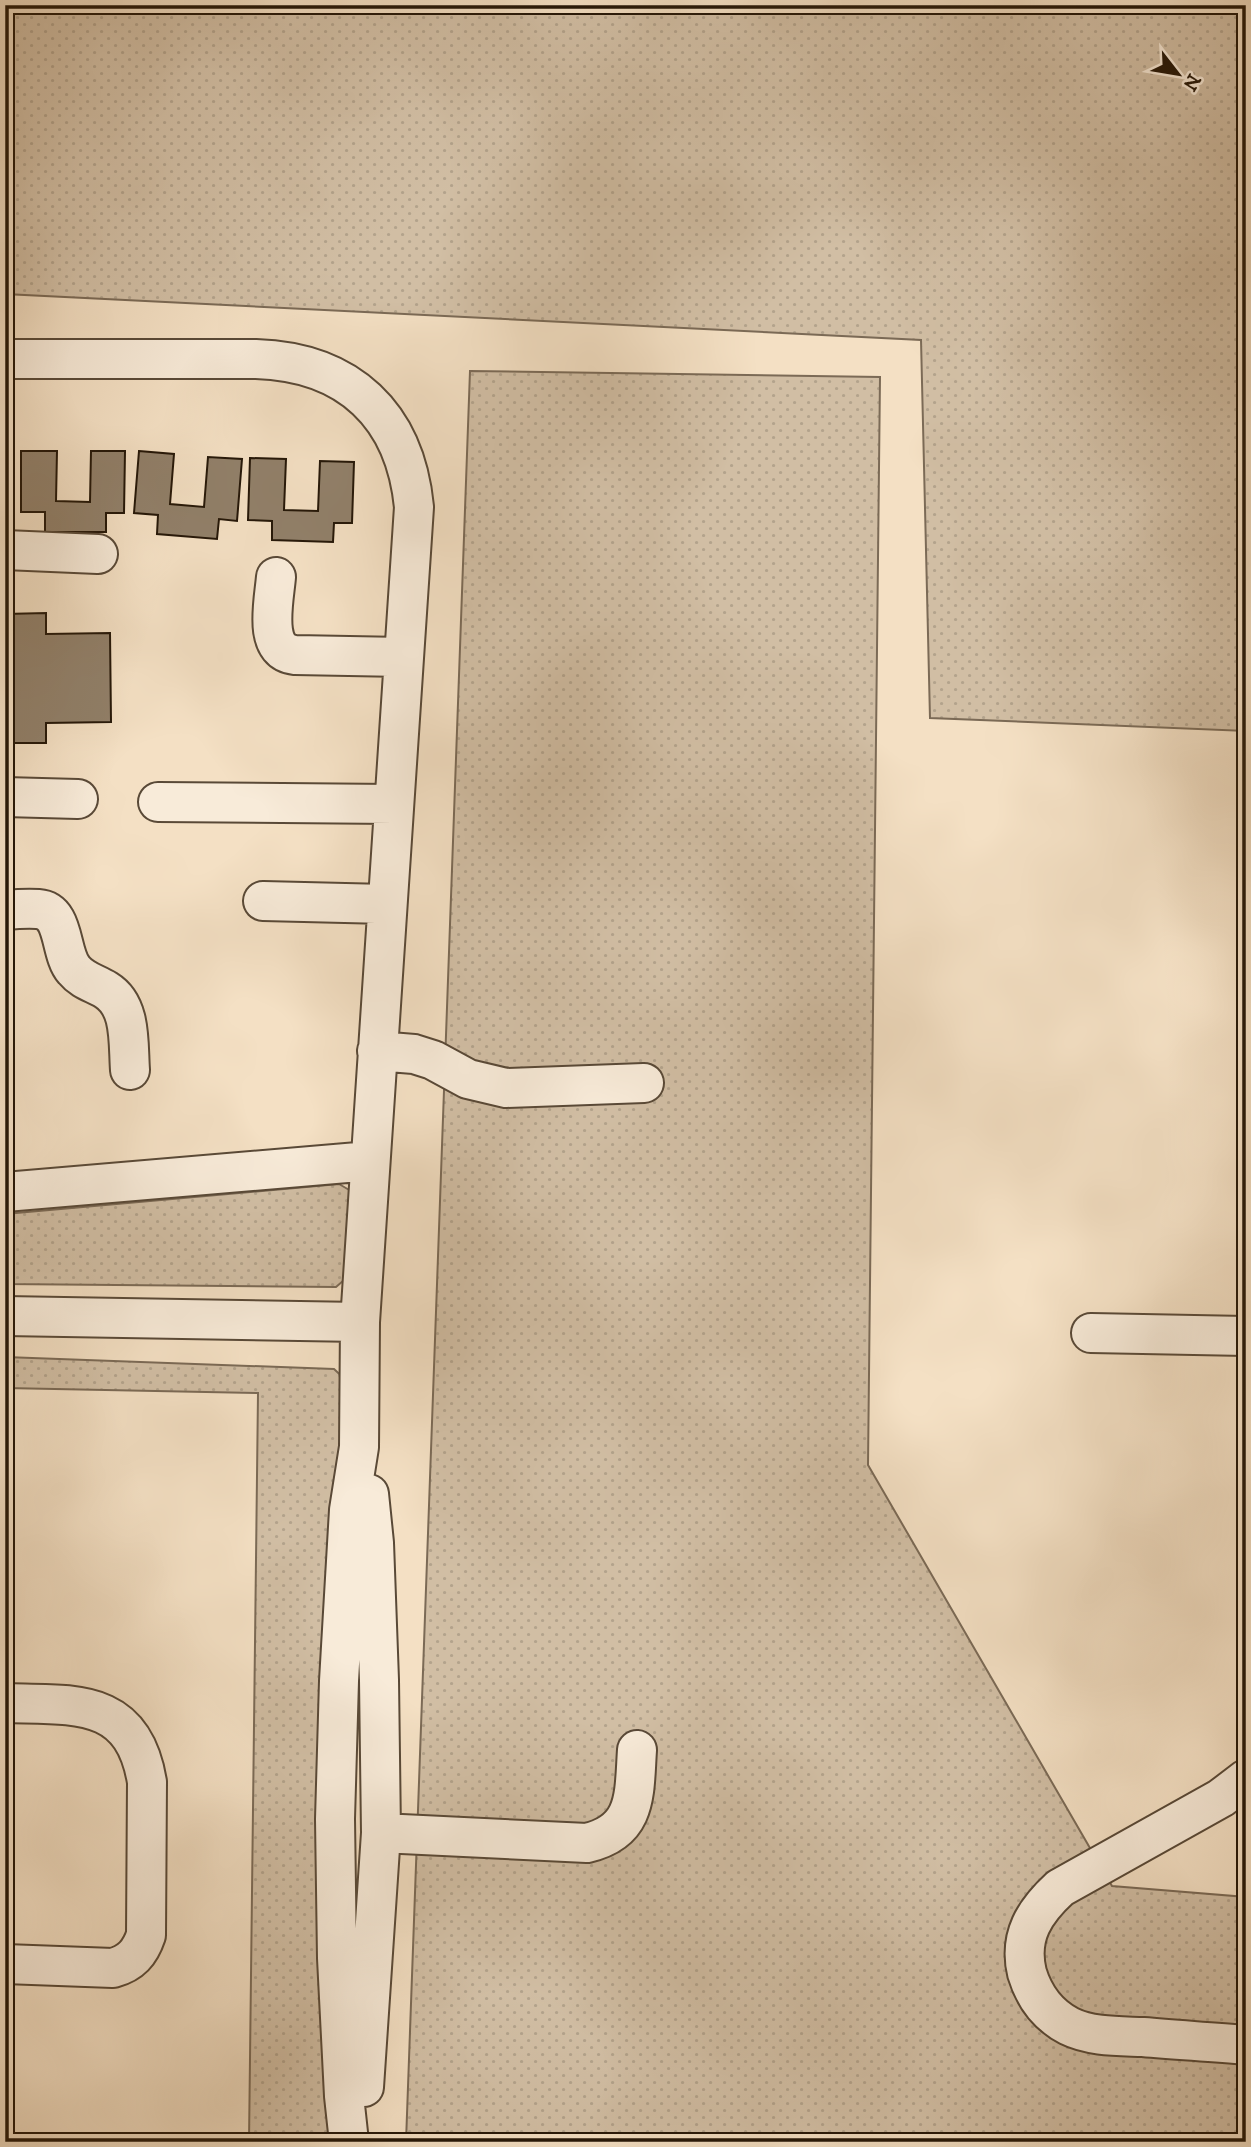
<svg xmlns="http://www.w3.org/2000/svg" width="1251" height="2147" viewBox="0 0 1251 2147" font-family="'IM FELL DW Pica',serif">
<defs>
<pattern id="grass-dots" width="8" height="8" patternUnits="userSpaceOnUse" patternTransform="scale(1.75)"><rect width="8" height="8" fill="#d1bea4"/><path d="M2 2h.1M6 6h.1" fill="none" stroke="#b3a38c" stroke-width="1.8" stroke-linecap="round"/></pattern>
</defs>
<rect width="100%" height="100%" fill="#f4e0c4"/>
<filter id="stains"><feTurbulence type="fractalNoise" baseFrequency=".00286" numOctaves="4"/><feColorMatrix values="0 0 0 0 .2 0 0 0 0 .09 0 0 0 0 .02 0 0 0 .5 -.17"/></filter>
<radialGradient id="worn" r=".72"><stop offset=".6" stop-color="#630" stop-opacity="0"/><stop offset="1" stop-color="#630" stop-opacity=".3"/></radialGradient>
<path fill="url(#grass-dots)" stroke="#7b6a56" stroke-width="2" d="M 5,5 L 1246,5 L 1246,731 L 930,718 L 921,340 L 5,294 Z
M 470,371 L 880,377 L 868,1465 L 1112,1886 L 1246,1897 L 1246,2142 L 406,2142 Z
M 339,1184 L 356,1194 L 358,1268 L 336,1287 L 5,1284 L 5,1214 Z
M 5,1357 L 334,1369 L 349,1383 L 333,2142 L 249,2142 L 258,1393 L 5,1388 Z"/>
<path fill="#91806a" stroke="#251708" stroke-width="2" d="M 21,451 L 57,451 L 56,501 L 90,502 L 91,451 L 125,451 L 124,513 L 106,513 L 106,532 L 45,532 L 45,512 L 21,512 Z
M 139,451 L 174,454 L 170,504 L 204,507 L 208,457 L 242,459 L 237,521 L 219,519 L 217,539 L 157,534 L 158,515 L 134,513 Z
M 5,453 L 11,453 L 12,514 L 5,514 Z
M 250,458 L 286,459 L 284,510 L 318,511 L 320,461 L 354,462 L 352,523 L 334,523 L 333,542 L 272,540 L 272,521 L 248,520 Z
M 46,613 L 46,634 L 110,633 L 111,722 L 46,723 L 46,743 L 5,743 L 5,614 Z
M 1240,1043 L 1246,1043 L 1246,1119 L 1239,1119 Z
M 1237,1156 L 1246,1156 L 1246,1231 L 1237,1231 Z"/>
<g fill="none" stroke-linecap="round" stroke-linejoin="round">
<g stroke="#594937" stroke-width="42">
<path id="minor" d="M 5,359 L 256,359 C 349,362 405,415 414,507 L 360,1322 L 359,1447 L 349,1510 L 339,1681 L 335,1819 L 337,1958 L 344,2096 L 349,2142
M 5,550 L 98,554
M 276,577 C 274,601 262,652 295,655 L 403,657
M 5,797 L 78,799
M 158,802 L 393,804
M 263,901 L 386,904
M 5,910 C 16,909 27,908 38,909 C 66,911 59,953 74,970 C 83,981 95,983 106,990 C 132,1006 128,1043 130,1070
M 377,1051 L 414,1054 L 433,1060 L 468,1079 L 506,1088 L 644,1083
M 5,1192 L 370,1161
M 5,1316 L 360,1322
M 1091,1333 L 1246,1336
M 5,1703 C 75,1705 133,1697 147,1782 L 146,1935 C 140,1953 131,1963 113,1968 L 5,1964
M 1246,1779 L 1221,1798 L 1060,1888 C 1035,1911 1018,1936 1027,1973 C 1034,1996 1048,2015 1069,2026 C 1091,2037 1120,2036 1143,2037 C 1178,2040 1212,2042 1246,2045
M 381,1833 L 587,1843 C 638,1831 634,1794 637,1750
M 364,2087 L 381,1833 L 379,1680 L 374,1543 L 369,1494"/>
</g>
<use href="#minor" stroke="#f8ebd9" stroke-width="38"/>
</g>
<rect width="1251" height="2147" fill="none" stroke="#f4e0c4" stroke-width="28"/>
<rect x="7" y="7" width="1237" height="2133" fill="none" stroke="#251708" stroke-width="3.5"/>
<rect x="14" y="14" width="1223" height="2119" fill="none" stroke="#251708" stroke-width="2"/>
<g transform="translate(1178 74) rotate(121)" stroke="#f8ebd9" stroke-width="5" paint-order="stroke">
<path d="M0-5L12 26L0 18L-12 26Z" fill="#251708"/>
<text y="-10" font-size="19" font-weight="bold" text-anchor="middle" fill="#251708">N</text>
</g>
<rect width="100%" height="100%" filter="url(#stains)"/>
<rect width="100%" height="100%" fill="url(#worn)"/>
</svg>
